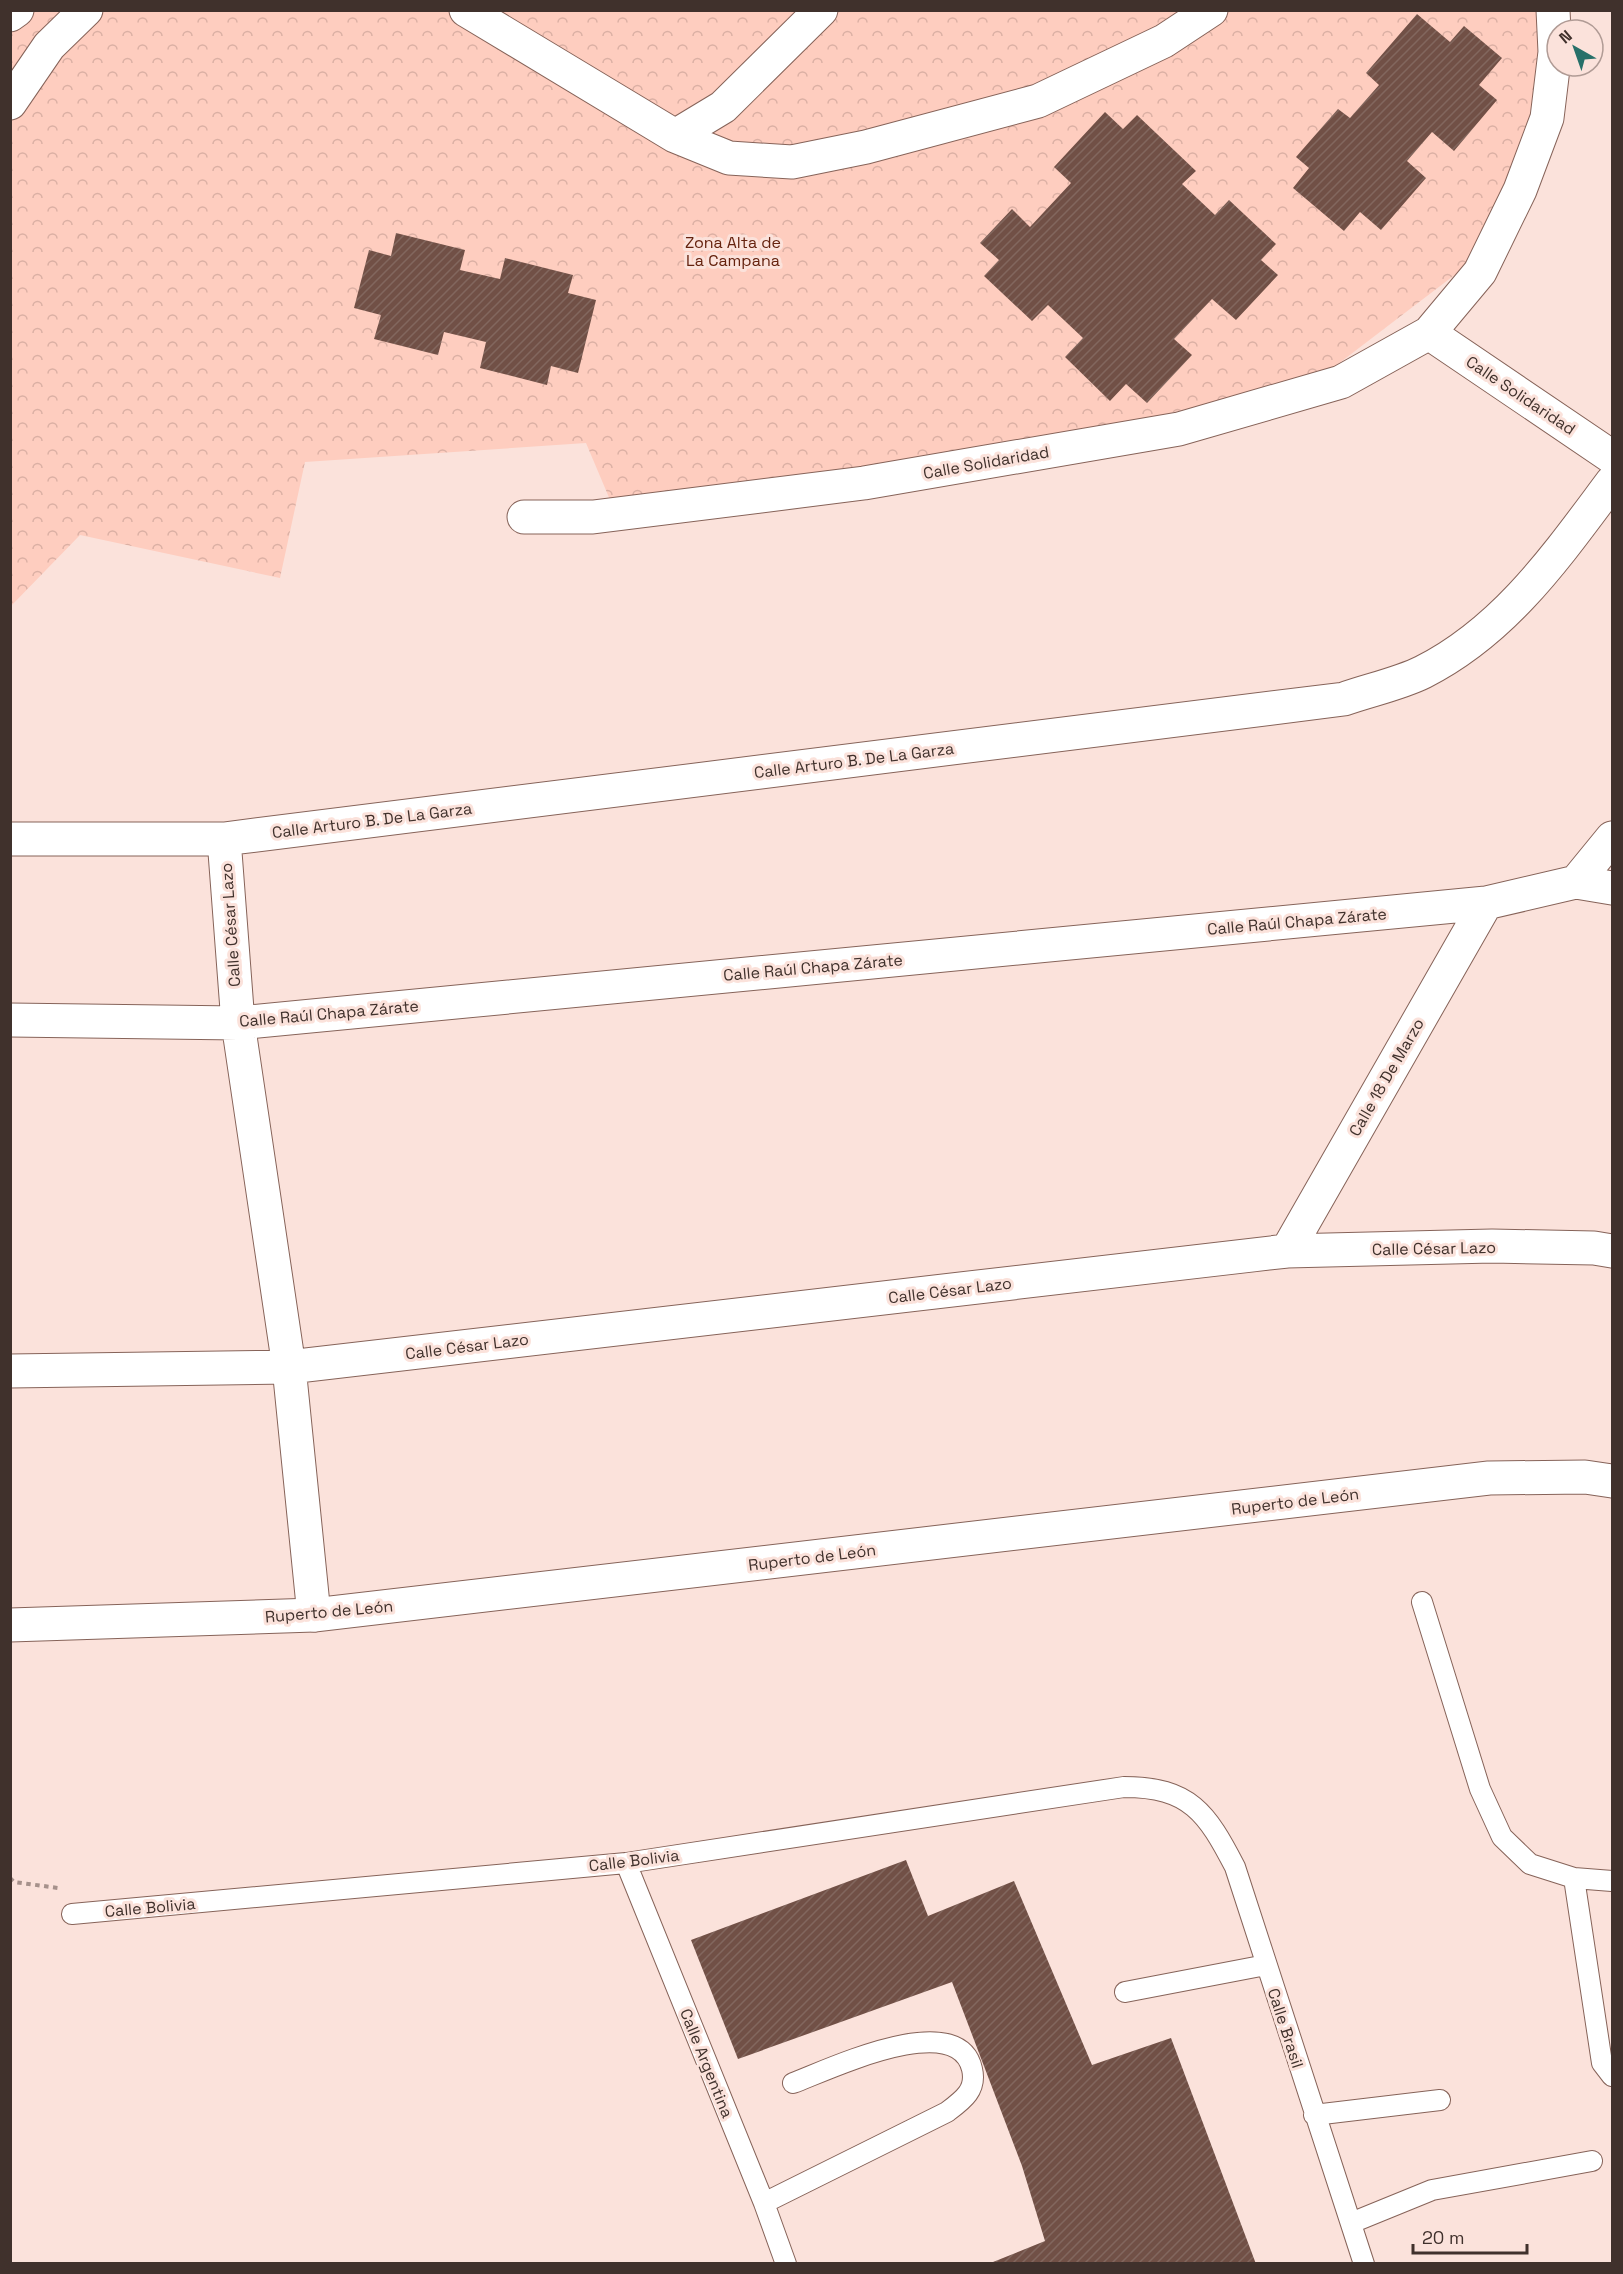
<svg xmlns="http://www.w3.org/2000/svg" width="1623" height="2274" viewBox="0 0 1623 2274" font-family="'Space Grotesk',sans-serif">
<defs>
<pattern id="park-crowns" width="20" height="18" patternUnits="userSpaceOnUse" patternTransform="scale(1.5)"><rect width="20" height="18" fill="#fecdbf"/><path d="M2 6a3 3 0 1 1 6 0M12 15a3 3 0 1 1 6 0" fill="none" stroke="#dbb0a4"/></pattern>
<pattern id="building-hatch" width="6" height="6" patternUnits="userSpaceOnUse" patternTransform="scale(1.5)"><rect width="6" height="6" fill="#715046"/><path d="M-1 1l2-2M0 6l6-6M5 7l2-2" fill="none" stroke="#82675e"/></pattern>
</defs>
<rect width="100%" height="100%" fill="#fbe2db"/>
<path fill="url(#park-crowns)" d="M 11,11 L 1552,11 L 1556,100 L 1465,267 L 1321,377 L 1007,452 L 616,514 L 586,443 L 305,462 L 280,578 L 80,535 L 11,606 Z"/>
<path fill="url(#building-hatch)" d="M 1417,14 L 1450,42 L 1464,26 L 1502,58 L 1479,85 L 1497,100 L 1454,151 L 1432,132 L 1407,161 L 1426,178 L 1381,230 L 1360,212 L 1344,231 L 1293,188 L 1309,168 L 1296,157 L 1338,109 L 1350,118 L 1379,85 L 1366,73 Z
M 1105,112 L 1123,129 L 1137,115 L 1196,171 L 1182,184 L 1215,215 L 1229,200 L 1276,244 L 1261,260 L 1278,275 L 1236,320 L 1212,299 L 1174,339 L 1192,355 L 1147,403 L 1126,384 L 1110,401 L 1065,357 L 1083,338 L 1048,305 L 1032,321 L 984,276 L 999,260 L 980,243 L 1012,209 L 1030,227 L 1071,183 L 1054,167 Z
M 396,233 L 465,250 L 460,270 L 500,279 L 505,258 L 573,275 L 568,293 L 596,300 L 578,373 L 551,366 L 547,385 L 480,368 L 486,342 L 444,332 L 438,355 L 374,339 L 381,315 L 354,308 L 369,250 L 391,256 Z
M 906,1860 L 928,1916 L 1014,1881 L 1092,2065 L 1171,2038 L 1256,2264 L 988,2264 L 1045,2241 L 1022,2166 L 952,1982 L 738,2059 L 691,1940 Z"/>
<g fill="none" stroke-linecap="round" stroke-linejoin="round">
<g stroke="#866359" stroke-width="22">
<path id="service" d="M 1422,1602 L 1480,1789 L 1502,1837 L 1530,1864 L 1574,1878 L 1612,1881
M 626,1863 L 764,2203 L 786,2264
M 1574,1878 L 1602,2063 L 1612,2076
M 72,1914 L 626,1863 L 1124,1787 C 1190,1787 1207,1813 1235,1867 L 1364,2264
M 1125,1992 L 1266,1965
M 1314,2115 L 1440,2100
M 764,2203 L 947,2112 C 963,2100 977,2090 972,2069 C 958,2007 828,2070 793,2083
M 1351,2223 L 1432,2190 L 1592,2161"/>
</g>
<g stroke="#866359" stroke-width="35">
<path id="minor" d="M 466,10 L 675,136 L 729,158 L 792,162 L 866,147 L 1038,101 L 1164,41 L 1211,10
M 10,15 L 17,10
M 10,103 L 49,46 L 86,10
M 675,136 L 723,107 L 821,10
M 1429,333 L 1612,457
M 524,517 L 593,517 L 864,483 L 1179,429 L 1341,382 L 1429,333 L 1480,272 L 1520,190 L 1547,118 L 1555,52 L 1553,10
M 10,839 L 224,839 L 1344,699 C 1369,690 1399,684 1423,672 C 1506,630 1558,554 1612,482
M 224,839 L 238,1023 L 289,1367 L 314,1615
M 1576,882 L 1612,838
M 10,1020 L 238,1023 L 1486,903 L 1576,882 L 1612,888
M 1287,1251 L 1486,903
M 10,1371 L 289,1367 L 1287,1251 L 1492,1246 L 1594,1248 L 1612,1251"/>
</g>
<g stroke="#866359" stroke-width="35">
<path id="tertiary" d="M 10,1625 L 314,1615 L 1489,1478 L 1585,1477 L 1612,1481"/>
</g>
<path stroke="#a6918b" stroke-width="4" stroke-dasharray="4.5 4.5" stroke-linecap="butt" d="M 10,1878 L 14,1882 L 58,1888"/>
<use href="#service" stroke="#fff" stroke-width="20"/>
<use href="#minor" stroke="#fff" stroke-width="33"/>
<use href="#tertiary" stroke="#fff" stroke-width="33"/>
</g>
<g text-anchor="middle" stroke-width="6" stroke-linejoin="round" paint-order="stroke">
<g font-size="16" fill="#65220e" stroke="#fbe2db">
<text x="733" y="248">Zona Alta de<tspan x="733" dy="18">La Campana</tspan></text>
</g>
<g font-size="16" fill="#40312c" stroke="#fbe2db">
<text transform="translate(1521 395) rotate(34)" y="6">Calle Solidaridad</text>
<text transform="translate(986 462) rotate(-10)" y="6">Calle Solidaridad</text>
<text transform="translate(854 760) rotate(-7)" y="6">Calle Arturo B. De La Garza</text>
<text transform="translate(372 820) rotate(-7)" y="6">Calle Arturo B. De La Garza</text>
<text transform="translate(1297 921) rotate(-5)" y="6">Calle Raúl Chapa Zárate</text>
<text transform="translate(230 925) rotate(-94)" y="6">Calle César Lazo</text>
<text transform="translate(813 967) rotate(-5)" y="6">Calle Raúl Chapa Zárate</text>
<text transform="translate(329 1013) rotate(-5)" y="6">Calle Raúl Chapa Zárate</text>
<text transform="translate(1386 1077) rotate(-60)" y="6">Calle 18 De Marzo</text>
<text transform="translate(1434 1248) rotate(-1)" y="6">Calle César Lazo</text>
<text transform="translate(950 1290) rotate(-7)" y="6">Calle César Lazo</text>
<text transform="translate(467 1346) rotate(-7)" y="6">Calle César Lazo</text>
<text transform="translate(1295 1501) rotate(-7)" y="6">Ruperto de León</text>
<text transform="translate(812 1557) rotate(-7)" y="6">Ruperto de León</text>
<text transform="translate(329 1611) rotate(-5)" y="6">Ruperto de León</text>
<text transform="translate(634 1860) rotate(-7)" y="6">Calle Bolivia</text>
<text transform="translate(150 1907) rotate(-5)" y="6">Calle Bolivia</text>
<text transform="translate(1286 2028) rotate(72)" y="6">Calle Brasil</text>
<text transform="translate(707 2063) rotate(68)" y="6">Calle Argentina</text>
</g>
</g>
<rect width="1623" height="2274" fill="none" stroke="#40312c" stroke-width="24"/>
<g transform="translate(1575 48) rotate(320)"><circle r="28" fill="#fbe2db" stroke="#b09b95" stroke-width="1.5"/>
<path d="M0-4.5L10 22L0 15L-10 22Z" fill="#277069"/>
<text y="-9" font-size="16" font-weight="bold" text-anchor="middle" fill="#40312c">N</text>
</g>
<path d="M1413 2244v9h114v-9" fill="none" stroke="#40312c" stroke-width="3"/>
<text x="1422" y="2244" font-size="18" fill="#40312c" stroke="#fbe2db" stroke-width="4.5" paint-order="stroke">20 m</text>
</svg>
